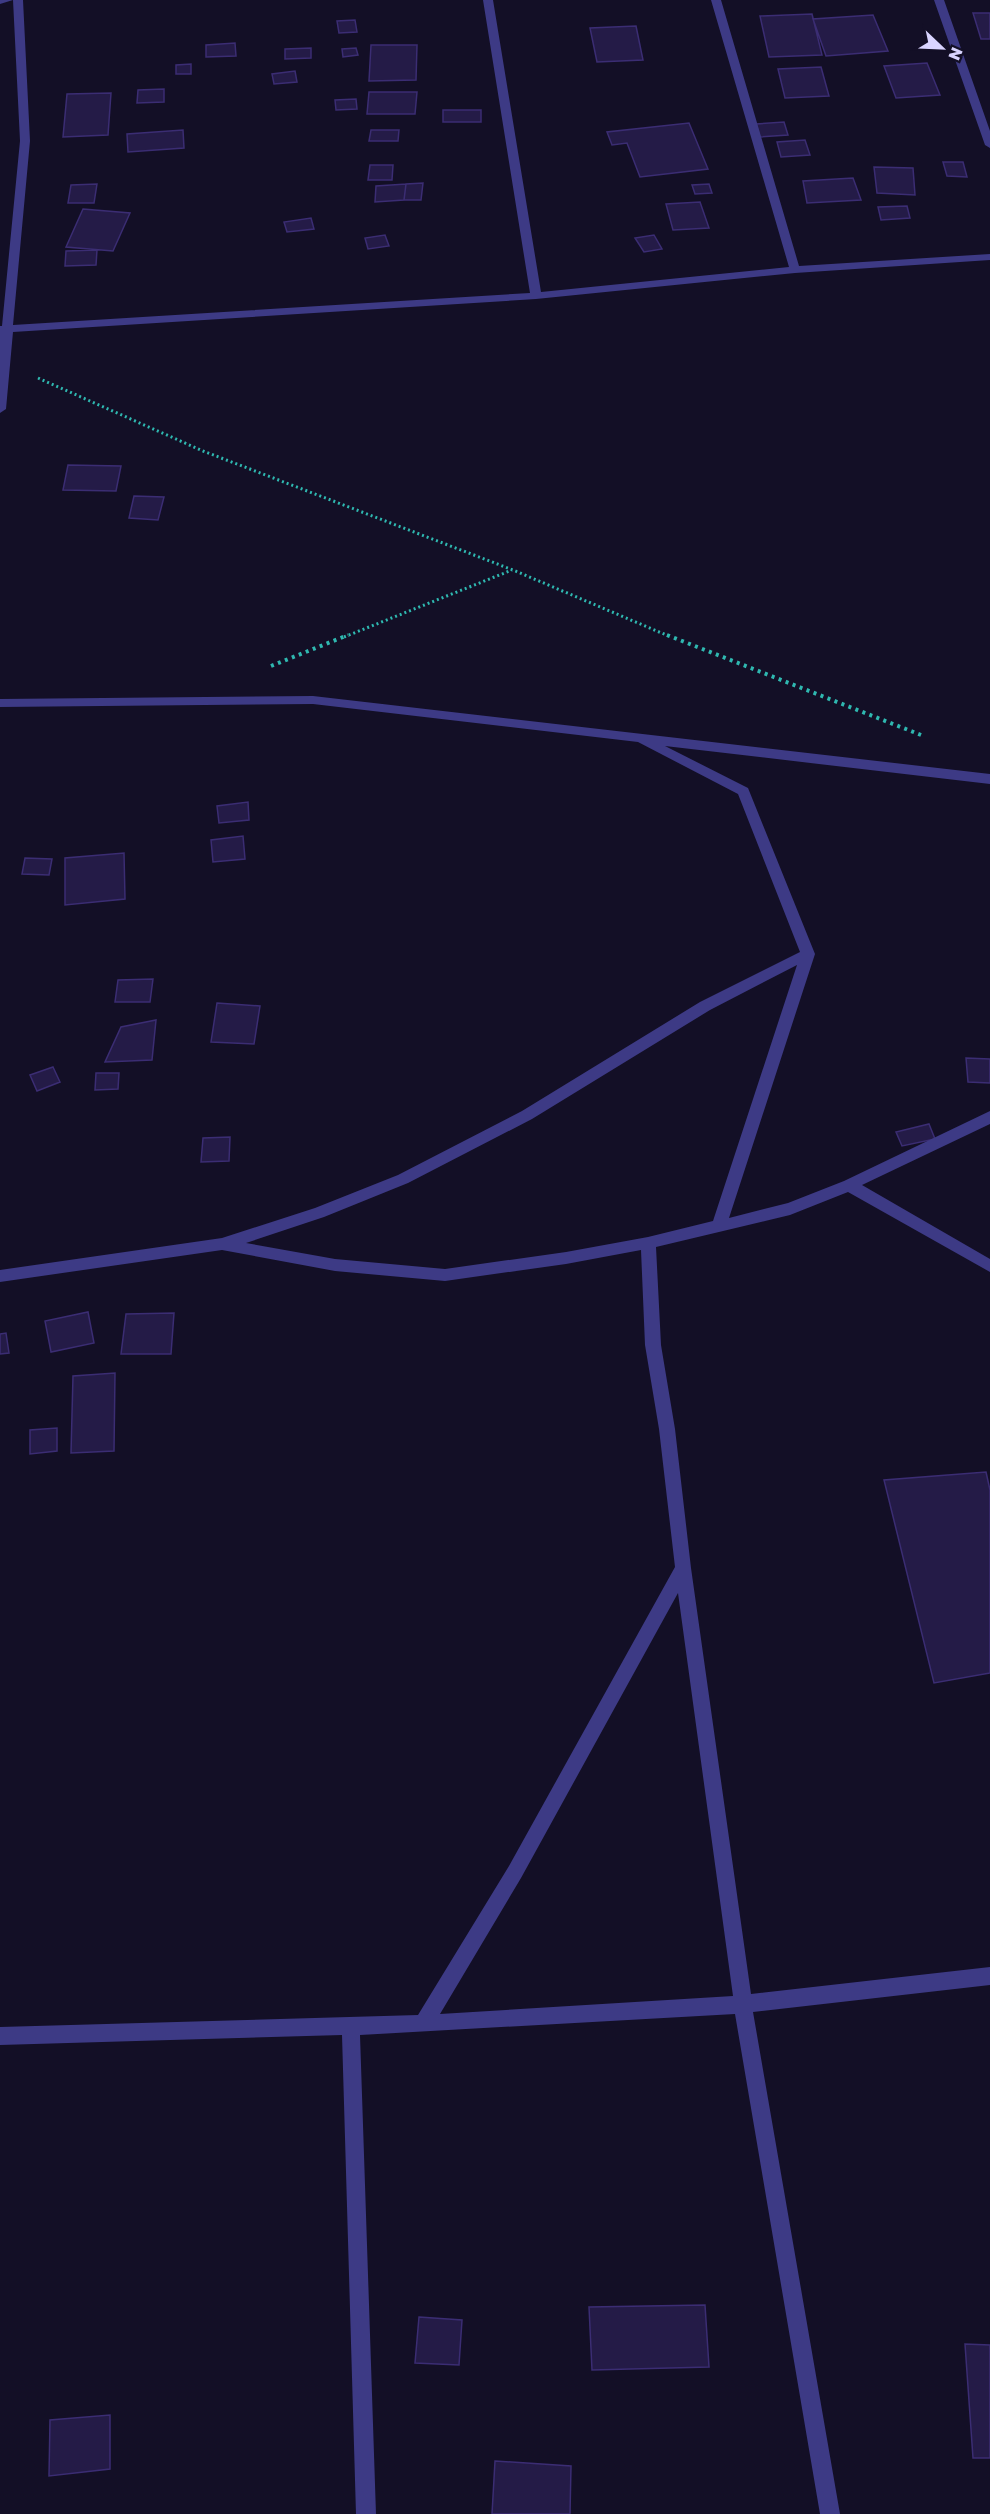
<svg xmlns="http://www.w3.org/2000/svg" width="990" height="2514" viewBox="0 0 990 2514" font-family="'Golos Text',sans-serif">
<rect width="100%" height="100%" fill="#130f26"/>
<path fill="#241b47" stroke="#3b2d73" stroke-width="1.5" d="M 973,13 L 990,13 L 990,39 L 981,39 Z
M 812,14 L 822,55 L 769,57 L 760,16 Z
M 873,15 L 888,51 L 826,56 L 813,19 Z
M 355,20 L 357,32 L 339,33 L 337,21 Z
M 636,26 L 643,60 L 597,62 L 590,28 Z
M 235,43 L 236,56 L 206,57 L 206,45 Z
M 371,45 L 417,45 L 416,80 L 369,81 Z
M 311,48 L 311,58 L 285,59 L 285,49 Z
M 356,48 L 358,55 L 343,57 L 342,49 Z
M 927,63 L 940,95 L 896,98 L 884,66 Z
M 191,64 L 191,74 L 176,74 L 176,65 Z
M 821,67 L 829,96 L 785,98 L 778,69 Z
M 295,71 L 297,82 L 274,84 L 272,74 Z
M 164,89 L 164,102 L 137,103 L 138,90 Z
M 369,92 L 417,92 L 415,114 L 367,114 Z
M 111,93 L 108,135 L 63,137 L 67,94 Z
M 356,99 L 357,109 L 336,110 L 335,100 Z
M 443,110 L 481,110 L 481,122 L 443,122 Z
M 784,122 L 788,135 L 760,137 L 756,124 Z
M 689,123 L 708,169 L 640,177 L 627,143 L 612,145 L 607,132 Z
M 183,130 L 184,148 L 128,152 L 127,134 Z
M 371,130 L 399,130 L 398,141 L 369,141 Z
M 805,140 L 810,155 L 781,157 L 777,142 Z
M 943,162 L 963,162 L 967,177 L 947,176 Z
M 370,165 L 393,165 L 392,180 L 368,180 Z
M 874,167 L 913,168 L 915,195 L 877,193 Z
M 853,178 L 861,200 L 807,203 L 803,181 Z
M 423,183 L 421,200 L 404,200 L 406,184 Z
M 97,184 L 94,203 L 68,203 L 71,185 Z
M 406,184 L 404,200 L 375,202 L 376,186 Z
M 709,184 L 712,193 L 695,194 L 692,185 Z
M 700,202 L 709,228 L 673,230 L 666,204 Z
M 907,206 L 910,218 L 881,220 L 878,207 Z
M 83,209 L 130,213 L 113,251 L 66,247 Z
M 311,218 L 314,229 L 287,232 L 284,222 Z
M 385,235 L 389,246 L 368,249 L 365,238 Z
M 654,235 L 662,249 L 644,252 L 635,238 Z
M 97,250 L 96,265 L 65,266 L 66,251 Z
M 68,465 L 121,466 L 116,491 L 63,490 Z
M 134,496 L 164,497 L 158,520 L 129,518 Z
M 248,802 L 249,820 L 219,823 L 217,806 Z
M 243,836 L 245,859 L 213,862 L 211,840 Z
M 124,853 L 125,899 L 65,905 L 65,858 Z
M 25,858 L 52,859 L 49,875 L 22,874 Z
M 153,979 L 150,1002 L 115,1002 L 118,980 Z
M 217,1003 L 260,1006 L 254,1044 L 211,1042 Z
M 156,1020 L 152,1060 L 105,1062 L 121,1027 Z
M 966,1058 L 990,1059 L 990,1083 L 968,1082 Z
M 53,1067 L 60,1082 L 37,1091 L 30,1075 Z
M 96,1073 L 119,1073 L 118,1089 L 95,1090 Z
M 929,1124 L 935,1139 L 902,1146 L 896,1132 Z
M 230,1137 L 229,1161 L 201,1162 L 203,1138 Z
M 88,1312 L 94,1343 L 51,1352 L 45,1321 Z
M 174,1313 L 171,1354 L 121,1354 L 126,1314 Z
M 6,1333 L 9,1353 L 0,1354 L 0,1334 Z
M 115,1373 L 114,1451 L 71,1453 L 73,1376 Z
M 57,1428 L 57,1451 L 30,1454 L 30,1430 Z
M 986,1472 L 990,1490 L 990,1673 L 934,1683 L 884,1480 Z
M 705,2305 L 709,2367 L 592,2370 L 589,2307 Z
M 419,2317 L 462,2320 L 459,2365 L 415,2363 Z
M 965,2344 L 990,2345 L 990,2458 L 973,2458 Z
M 110,2415 L 110,2469 L 49,2476 L 50,2420 Z
M 495,2461 L 571,2466 L 570,2514 L 492,2514 Z"/>
<g fill="none" stroke-linecap="round" stroke-linejoin="round">
<path stroke="#2fb8b0" stroke-width="3" stroke-dasharray="2 3" stroke-linecap="butt" d="M 38,378 L 203,451 L 513,570 L 671,637
M 344,637 L 512,570"/>
<path stroke="#2fb8b0" stroke-width="4" stroke-dasharray="3 4.5" stroke-linecap="butt" d="M 667,635 L 921,735
M 271,666 L 348,635"/>
<path fill="#3d3a85" fill-rule="evenodd" d="M 0,0 L 13,0 L 0,4 Z
M 13,0 L 23,0 L 30,141 L 13,325 L 530,293 L 483,0 L 493,0 L 541,292 L 789,267 L 711,0 L 721,0 L 799,266 L 990,254 L 990,260 L 795,273 L 536,299 L 13,332 L 6,409 L 0,413 L 0,326 L 2,326 L 20,141 Z
M 934,0 L 944,0 L 990,131 L 990,148 L 985,145 Z
M 313,696 L 990,774 L 990,784 L 665,746 L 748,788 L 815,954 L 729,1218 L 788,1203 L 844,1181 L 990,1111 L 990,1124 L 862,1185 L 990,1259 L 990,1272 L 848,1192 L 790,1215 L 656,1247 L 661,1345 L 675,1429 L 691,1568 L 751,1994 L 990,1967 L 990,1985 L 753,2012 L 840,2514 L 820,2514 L 735,2014 L 360,2035 L 376,2514 L 356,2514 L 342,2035 L 0,2045 L 0,2027 L 418,2015 L 509,1866 L 675,1567 L 659,1429 L 645,1345 L 641,1250 L 566,1264 L 445,1281 L 335,1271 L 222,1250 L 0,1282 L 0,1270 L 222,1238 L 315,1208 L 398,1175 L 522,1111 L 700,1002 L 800,952 L 738,794 L 638,742 L 313,704 L 0,707 L 0,699 ZM 797,965 L 713,1221 L 648,1237 L 566,1252 L 445,1269 L 335,1259 L 246,1243 L 324,1217 L 408,1183 L 532,1119 L 710,1010 ZM 678,1593 L 733,1996 L 440,2014 L 521,1878 Z"/>
</g>
<g transform="translate(942 48) rotate(113)" stroke="#130f26" stroke-width="4.5" paint-order="stroke">
<path d="M0-4.5L10 22L0 15L-10 22Z" fill="#d9d4ff"/>
<text y="-9" font-size="16" font-weight="bold" text-anchor="middle" fill="#d9d4ff">N</text>
</g>
</svg>
